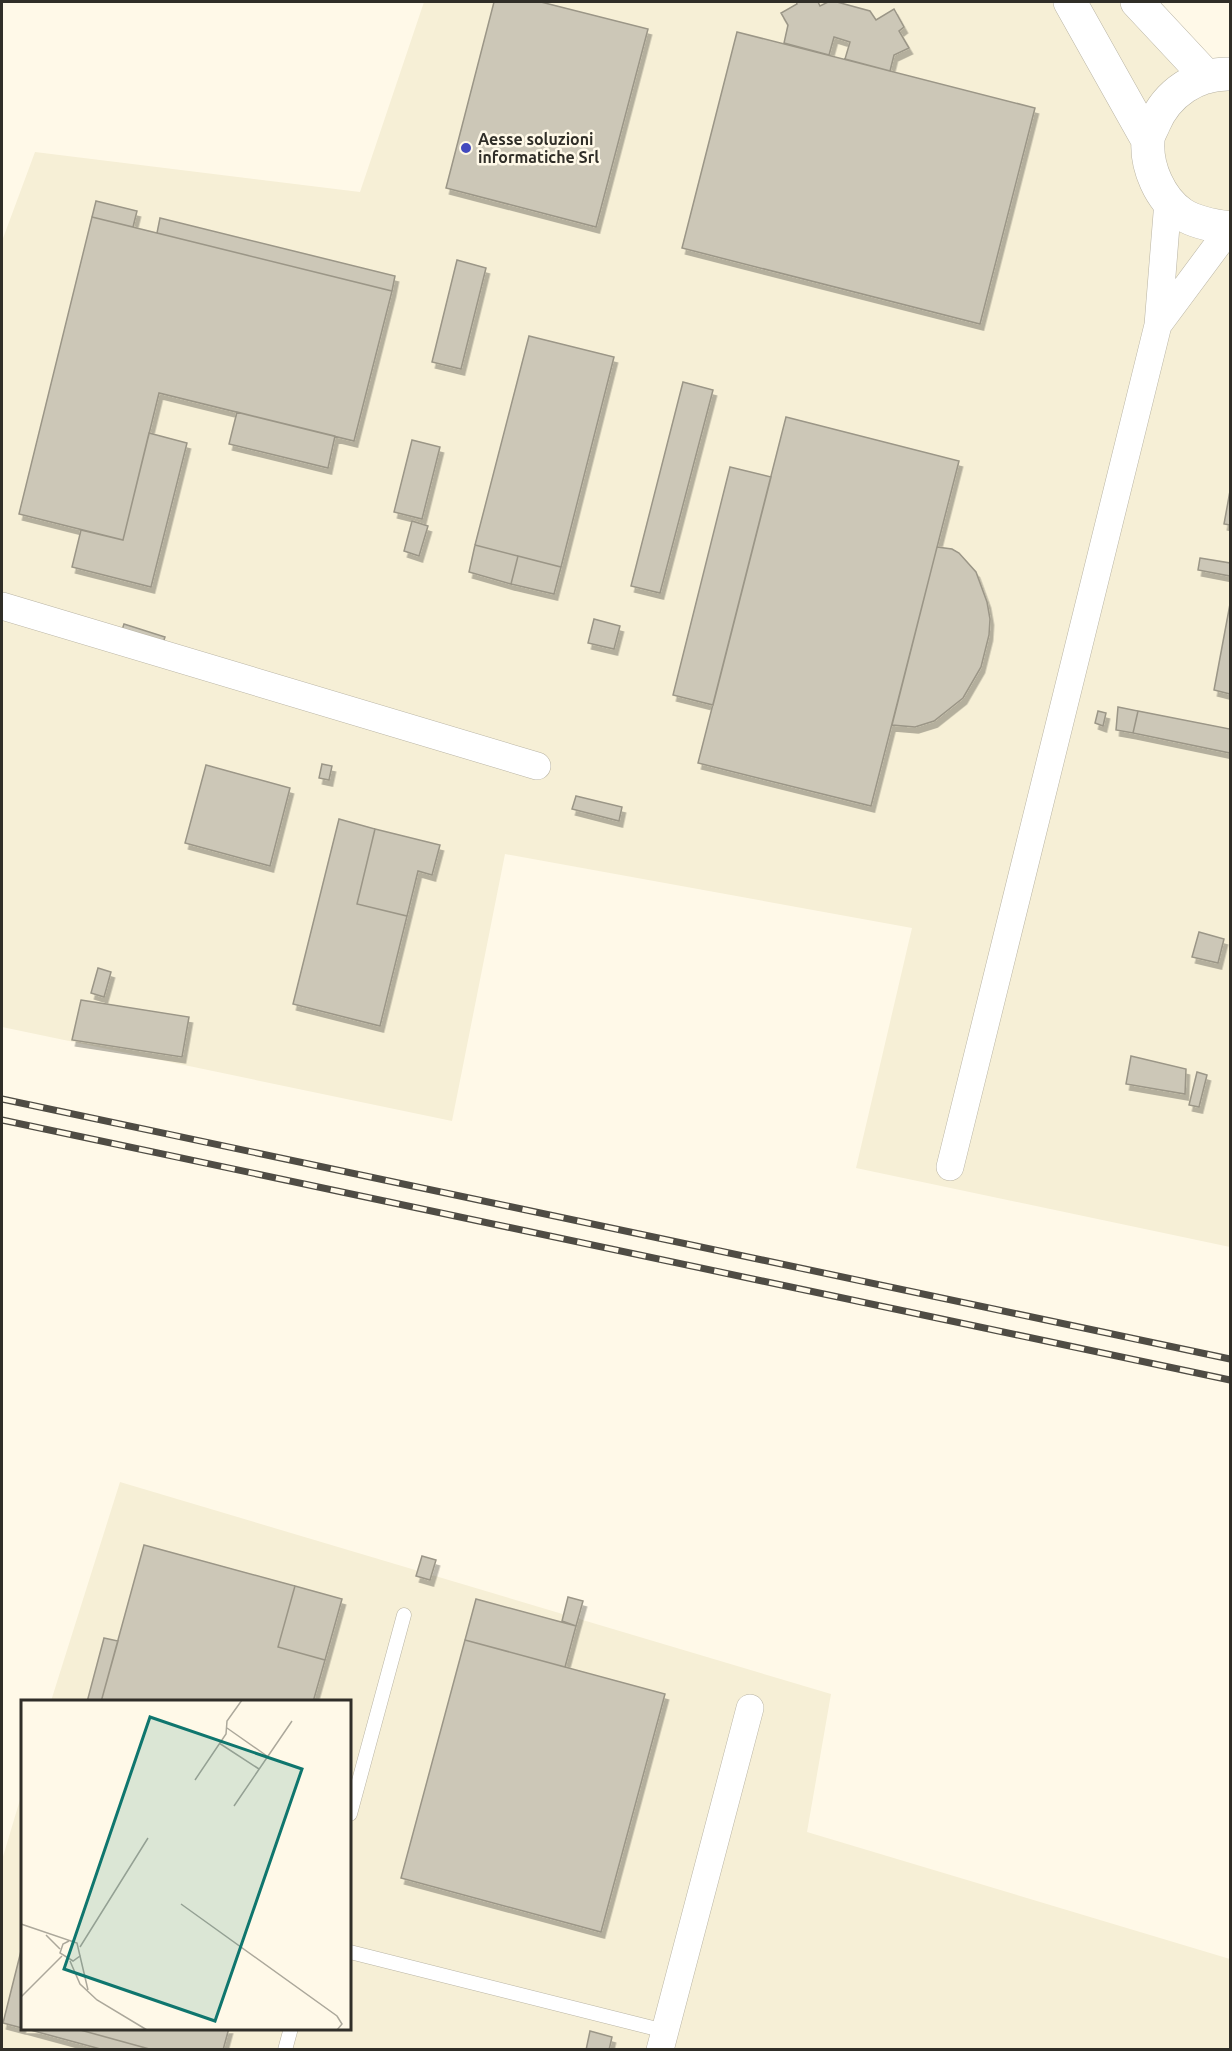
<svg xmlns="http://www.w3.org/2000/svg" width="1232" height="2051" viewBox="0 0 1232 2051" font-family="Ubuntu,sans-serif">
<defs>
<filter id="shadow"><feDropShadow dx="3.5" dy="6" stdDeviation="0" flood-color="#0004"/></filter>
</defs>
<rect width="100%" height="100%" fill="#fff9e8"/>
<path fill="#f6efd6" d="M 424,2 L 1155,2 L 1205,67 L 1230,75 L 1230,1247 L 856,1168 L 912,928 L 505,854 L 452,1121 L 2,1027 L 2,241 L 35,152 L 360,192 Z
M 120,1482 L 831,1694 L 807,1832 L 1230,1959 L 1230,2049 L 2,2050 L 2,1860 L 22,1793 L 22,2028 L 350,2028 L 350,1702 L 51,1701 Z"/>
<path fill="#ccc7b7" stroke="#9b9687" stroke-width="1.5" filter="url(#shadow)" d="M 494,2 L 541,2 L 648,29 L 596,227 L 446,188 Z
M 796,2 L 818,2 L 820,6 L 828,2 L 837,2 L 870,11 L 876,20 L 894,9 L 904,27 L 899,31 L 909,48 L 894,55 L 890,71 L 845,59 L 850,42 L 834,37 L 829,55 L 784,43 L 788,25 L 781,13 L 797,4 Z
M 737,32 L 1035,108 L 980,324 L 682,248 Z
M 96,201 L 137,211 L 133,227 L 92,217 Z
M 92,217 L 392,291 L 354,441 L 159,393 L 123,540 L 19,514 Z
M 160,218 L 395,276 L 392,291 L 157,233 Z
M 457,260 L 486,268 L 461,369 L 432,362 Z
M 529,336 L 614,357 L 561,567 L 475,545 Z
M 683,382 L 713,390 L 660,593 L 631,586 Z
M 237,412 L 335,436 L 328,468 L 229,444 Z
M 786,417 L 959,461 L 871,806 L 698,763 Z
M 149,433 L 187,443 L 151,587 L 72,567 L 81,530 L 123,540 Z
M 412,440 L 440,447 L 422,519 L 394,512 Z
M 730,467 L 771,477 L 713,705 L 673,695 Z
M 1230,491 L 1230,525 L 1224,524 Z
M 412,521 L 428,526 L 419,556 L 404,551 Z
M 475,545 L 518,556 L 511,584 L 469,572 Z
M 937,547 L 952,549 L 959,553 L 976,572 L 987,602 L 990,619 L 989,635 L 981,667 L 963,698 L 934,721 L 915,727 L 892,725 Z
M 518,556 L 561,567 L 554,594 L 511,584 Z
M 1200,558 L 1230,563 L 1230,576 L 1198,570 Z
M 1230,604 L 1230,694 L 1214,690 Z
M 594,619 L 620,626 L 614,649 L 588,643 Z
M 124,624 L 165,637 L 161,649 L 120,636 Z
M 1118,707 L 1138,711 L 1133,733 L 1116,730 Z
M 1098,711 L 1106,713 L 1103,726 L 1095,723 Z
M 1138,711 L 1230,729 L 1230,753 L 1133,733 Z
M 322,764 L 332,766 L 329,780 L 319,778 Z
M 206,765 L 290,788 L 270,866 L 185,843 Z
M 576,796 L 622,807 L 619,821 L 572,809 Z
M 339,819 L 375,829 L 357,904 L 407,916 L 380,1026 L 293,1004 Z
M 375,829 L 440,845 L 432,875 L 418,871 L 407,916 L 357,904 Z
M 1199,932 L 1224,939 L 1218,963 L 1192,957 Z
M 98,968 L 111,972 L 104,997 L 91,993 Z
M 81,1000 L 189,1017 L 182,1057 L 72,1040 Z
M 1131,1056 L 1186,1069 L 1185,1094 L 1126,1084 Z
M 1197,1072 L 1207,1075 L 1199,1107 L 1189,1105 Z
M 144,1545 L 295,1586 L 278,1647 L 325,1660 L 313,1702 L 101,1702 Z
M 422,1556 L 436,1560 L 430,1580 L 416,1576 Z
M 295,1586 L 342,1599 L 325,1660 L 278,1647 Z
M 568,1597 L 583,1601 L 576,1626 L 562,1621 Z
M 476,1599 L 576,1626 L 565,1667 L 465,1640 Z
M 104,1638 L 118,1641 L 101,1702 L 87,1702 Z
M 465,1640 L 665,1694 L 601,1932 L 401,1878 Z
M 22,1947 L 22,2007 L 21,2015 L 22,2015 L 22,2028 L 3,2023 Z
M 23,2028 L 73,2028 L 153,2050 L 104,2050 Z
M 73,2028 L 229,2028 L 223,2050 L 153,2050 Z
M 590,2031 L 612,2037 L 609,2050 L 586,2050 Z"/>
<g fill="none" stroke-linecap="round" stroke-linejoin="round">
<g stroke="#b9b4a4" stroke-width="15">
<path id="service" d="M 350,1814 L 404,1615
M 350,1952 L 665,2031
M 285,2050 L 291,2028"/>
</g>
<g stroke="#b9b4a4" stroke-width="28">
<path id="minor" d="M 1158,325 L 1230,228
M 2,606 L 537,766
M 950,1167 L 1158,325 L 1168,201
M 660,2050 L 750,1708"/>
</g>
<g stroke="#b9b4a4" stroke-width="34">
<path id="tertiary" d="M 1070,2 L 1147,139
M 1137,2 L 1207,77
M 1230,74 C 1197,73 1167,93 1154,124 C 1152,129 1148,135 1148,141 C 1146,167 1160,199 1182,214 C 1196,223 1214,226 1230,228"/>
</g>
<use href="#service" stroke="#fff" stroke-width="14"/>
<use href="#minor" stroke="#fff" stroke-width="27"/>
<use href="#tertiary" stroke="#fff" stroke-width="33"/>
<g stroke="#4f4c44" stroke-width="7">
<path id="rail" d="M 2,1099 L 1230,1359
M 2,1120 L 1230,1380"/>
</g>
<use href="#rail" stroke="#fff9e8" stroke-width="4.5" stroke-dasharray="14" stroke-linecap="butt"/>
</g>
<circle fill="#4249be" stroke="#fff9e8" stroke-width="2" cx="466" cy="148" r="6"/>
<g text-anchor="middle" stroke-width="5" stroke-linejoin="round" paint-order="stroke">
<g font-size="16" font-weight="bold" fill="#302e28" stroke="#fff9e8" text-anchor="start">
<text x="478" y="145">Aesse soluzioni<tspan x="478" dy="18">informatiche Srl</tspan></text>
</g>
</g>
<g transform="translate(21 1700)">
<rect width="330" height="330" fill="#fff9e8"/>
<path fill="none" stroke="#aca89b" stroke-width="1.5" d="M 206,28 L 246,56M 198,43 L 238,69M 174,80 L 205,34 L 206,21 L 221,0M 213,106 L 271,21M 160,204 L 316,316 L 321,324 L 316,330M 0,224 L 56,243 L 59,256 L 52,261 L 39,253 L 42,244 L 48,241M 25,235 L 39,249M 59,247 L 127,138M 59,256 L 67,290M 49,261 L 59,284 L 76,300 L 126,330M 0,297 L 41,256"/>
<path fill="#0f766e" fill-opacity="0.15" stroke="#0f766e" stroke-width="3" d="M 129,17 L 281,69 L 194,321 L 43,269 Z"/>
<rect width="330" height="330" fill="none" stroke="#302e28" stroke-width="3"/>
</g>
<rect width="1232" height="2051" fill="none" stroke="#302e28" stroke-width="6"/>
</svg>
